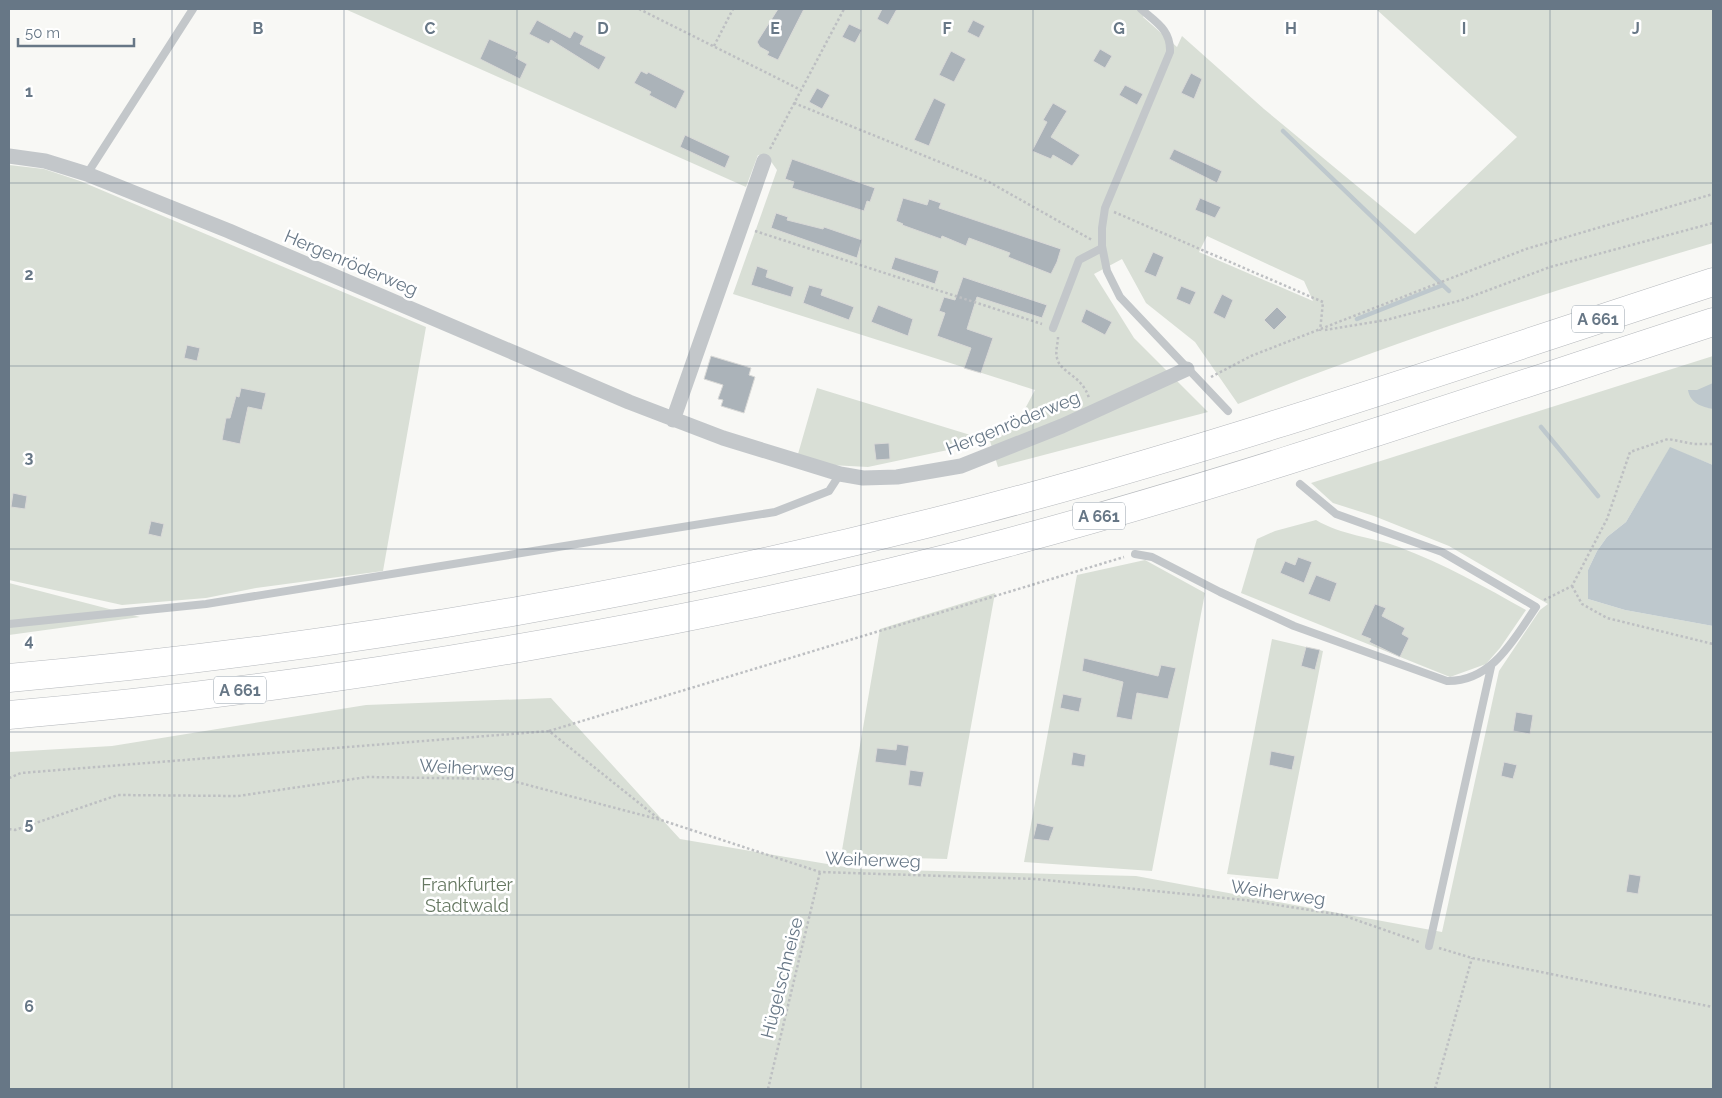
<svg xmlns="http://www.w3.org/2000/svg" width="1722" height="1098" viewBox="0 0 1722 1098" font-family="Raleway,sans-serif">
<rect width="100%" height="100%" fill="#f8f8f5"/>
<path fill="#d9dfd6" fill-rule="evenodd" d="M 345,9 L 1149,9 L 1143,17 L 1177,47 L 1182,36 L 1264,109 L 1415,234 L 1517,137 L 1376,9 L 1713,9 L 1713,243 C 1553,290 1393,342 1238,404 L 1195,342 L 1146,303 L 1122,259 L 1094,274 L 1134,338 L 1208,412 L 998,467 L 990,441 L 868,467 L 830,465 L 798,454 L 817,388 L 990,441 L 1019,420 L 1035,390 L 733,294 L 777,170 L 770,160 L 758,155 L 746,187 ZM 1207,236 L 1304,281 L 1313,301 L 1199,252 Z
M 9,165 L 44,169 L 80,181 L 426,327 L 383,571 L 256,588 L 206,598 L 122,605 L 9,580 Z
M 1713,356 L 1713,465 L 1670,448 L 1626,522 L 1607,537 L 1597,551 L 1588,570 L 1588,599 L 1625,610 L 1713,626 L 1713,1089 L 9,1089 L 9,752 L 112,746 L 366,705 L 551,698 L 680,839 L 857,869 L 1136,876 L 1442,932 L 1499,671 L 1540,610 L 1548,604 L 1449,546 L 1374,516 L 1333,503 L 1311,483 Z
M 1316,520 C 1341,535 1372,537 1399,547 C 1444,564 1485,587 1526,610 L 1500,648 L 1486,664 L 1450,677 L 1241,593 L 1257,539 L 1275,531 Z
M 1145,560 L 1205,593 L 1152,871 L 1024,862 L 1077,575 Z
M 9,583 L 140,617 L 9,635 Z
M 995,593 L 947,859 L 841,856 L 880,629 Z
M 1272,639 L 1323,651 L 1278,879 L 1227,874 Z"/>
<path fill="#bec8cd" d="M 1713,383 L 1713,409 C 1702,407 1690,403 1688,390 L 1697,390 Z
M 1670,447 L 1713,465 L 1713,626 L 1625,610 L 1588,599 L 1588,570 L 1597,551 L 1607,537 L 1626,522 Z"/>
<g fill="none" stroke-linecap="round" stroke-linejoin="round">
<path stroke="#bec8cd" stroke-width="4.5" d="M 1283,131 L 1449,291
M 1357,319 L 1443,285
M 1541,427 L 1598,496"/>
</g>
<path fill="#abb3b9" stroke="#d9d9d7" d="M 778,9 L 804,9 L 778,60 L 767,55 L 769,52 L 760,47 L 757,42 Z
M 882,9 L 897,9 L 888,25 L 877,19 Z
M 537,20 L 570,38 L 574,31 L 584,36 L 580,44 L 606,57 L 599,70 L 551,40 L 549,44 L 529,34 Z
M 973,20 L 985,26 L 979,38 L 967,32 Z
M 849,24 L 862,30 L 855,43 L 842,37 Z
M 489,39 L 518,52 L 516,58 L 527,64 L 520,79 L 480,59 Z
M 1100,49 L 1112,56 L 1105,68 L 1093,61 Z
M 951,51 L 966,59 L 954,82 L 939,75 Z
M 641,71 L 647,74 L 648,72 L 685,91 L 676,109 L 649,95 L 651,92 L 634,83 Z
M 1191,73 L 1202,79 L 1194,99 L 1181,93 Z
M 1125,85 L 1143,94 L 1137,105 L 1119,95 Z
M 817,88 L 830,95 L 822,109 L 809,102 Z
M 934,98 L 946,104 L 929,146 L 914,140 Z
M 1053,103 L 1067,111 L 1051,137 L 1080,155 L 1072,166 L 1053,155 L 1051,159 L 1032,151 L 1047,122 L 1043,120 Z
M 685,135 L 730,156 L 725,168 L 680,147 Z
M 1174,149 L 1222,171 L 1217,183 L 1169,159 Z
M 792,159 L 875,188 L 870,202 L 867,201 L 864,211 L 792,188 L 794,182 L 785,179 Z
M 903,198 L 927,205 L 929,199 L 941,203 L 939,208 L 1061,249 L 1057,262 L 1051,274 L 1008,257 L 1010,253 L 969,238 L 966,246 L 942,236 L 941,239 L 902,225 L 903,224 L 896,221 Z
M 1200,198 L 1221,207 L 1215,218 L 1195,210 Z
M 776,213 L 788,217 L 787,220 L 823,229 L 824,227 L 862,240 L 857,258 L 771,228 Z
M 1153,252 L 1164,257 L 1156,277 L 1144,272 Z
M 895,257 L 939,271 L 935,284 L 891,269 Z
M 757,266 L 768,270 L 766,277 L 794,287 L 791,297 L 751,285 Z
M 963,277 L 1047,305 L 1042,318 L 977,297 L 967,329 L 993,338 L 981,373 L 964,368 L 971,348 L 937,336 L 945,313 L 939,311 L 944,297 L 955,300 Z
M 809,285 L 823,289 L 821,295 L 854,307 L 849,320 L 803,303 Z
M 1181,286 L 1196,292 L 1190,305 L 1176,299 Z
M 1222,294 L 1233,300 L 1225,319 L 1213,313 Z
M 878,305 L 913,319 L 908,336 L 871,322 Z
M 1277,307 L 1287,317 L 1274,330 L 1264,320 Z
M 1086,309 L 1112,322 L 1105,335 L 1081,322 Z
M 187,345 L 200,348 L 197,361 L 184,358 Z
M 711,356 L 751,368 L 749,375 L 755,377 L 744,413 L 721,406 L 723,400 L 718,399 L 723,385 L 704,379 Z
M 241,388 L 266,393 L 262,410 L 248,407 L 240,444 L 222,440 L 226,418 L 230,418 L 236,396 L 239,397 Z
M 889,443 L 890,459 L 876,460 L 874,444 Z
M 13,493 L 27,496 L 25,509 L 11,507 Z
M 151,521 L 164,524 L 161,537 L 148,534 Z
M 1298,557 L 1312,562 L 1304,583 L 1280,573 L 1285,561 L 1295,565 Z
M 1316,575 L 1337,583 L 1330,602 L 1308,594 Z
M 1375,604 L 1386,608 L 1382,616 L 1405,628 L 1402,634 L 1409,638 L 1400,657 L 1369,642 L 1371,639 L 1361,635 Z
M 1306,647 L 1320,650 L 1315,670 L 1301,666 Z
M 1084,658 L 1158,676 L 1161,665 L 1176,668 L 1168,699 L 1137,693 L 1132,720 L 1116,717 L 1123,682 L 1082,671 Z
M 1063,694 L 1082,698 L 1079,712 L 1060,708 Z
M 1516,712 L 1533,715 L 1530,734 L 1513,731 Z
M 897,744 L 909,746 L 906,766 L 875,762 L 877,748 L 896,750 Z
M 1271,751 L 1295,756 L 1292,770 L 1269,765 Z
M 1073,752 L 1086,755 L 1084,767 L 1071,765 Z
M 1504,762 L 1517,765 L 1513,779 L 1501,776 Z
M 910,770 L 924,772 L 921,787 L 908,785 Z
M 1037,823 L 1054,827 L 1049,841 L 1033,839 Z
M 1629,874 L 1641,876 L 1638,894 L 1626,892 Z"/>
<g fill="none" stroke-linecap="round" stroke-linejoin="round">
<g stroke="#b6b9bd" stroke-width="29">
<path id="motorway" d="M 9,678 C 336,649 663,593 981,510 C 1228,445 1470,361 1713,282
M 9,715 C 199,699 388,672 576,638 C 720,612 865,581 1006,543 C 1245,479 1479,398 1713,322"/>
</g>
<path stroke="#bdbfc2" stroke-width="2.5" stroke-dasharray="2.5 2.5" stroke-linecap="butt" d="M 639,9 L 801,90
M 714,46 L 733,9
M 794,103 L 989,182 L 1092,240
M 770,149 L 844,9
M 1114,212 L 1323,302 L 1320,331
M 755,231 L 1042,324
M 1325,330 L 1386,320 L 1462,300 L 1550,267 L 1713,223
M 1058,337 C 1058,344 1055,351 1057,358 C 1060,373 1082,375 1089,398
M 1211,377 L 1251,356 L 1526,249 L 1713,194
M 1572,586 L 1582,604 L 1607,618 L 1713,644
M 1544,600 L 1572,586 L 1607,519 L 1630,452 L 1668,439 L 1694,444 L 1713,444
M 549,731 L 1124,557
M 9,778 L 21,773 L 549,731 L 659,819
M 9,829 L 15,830 L 118,795 L 238,796 L 367,777 L 505,779 L 661,820 L 820,872 L 1035,879 L 1245,900 L 1342,915 L 1419,942
M 1439,948 L 1472,958 L 1713,1007
M 768,1089 L 820,872
M 1435,1089 L 1472,958"/>
<path stroke="#c3c7ca" stroke-width="8" d="M 1141,9 C 1156,22 1171,30 1170,52 L 1105,208 L 1102,228 L 1102,246 L 1107,271 L 1120,297 L 1228,411
M 87,174 L 193,9
M 1053,328 L 1079,260 L 1102,248
M 1135,554 L 1152,557 L 1220,592 L 1294,626 L 1447,681 C 1492,682 1514,639 1536,607 L 1442,552 L 1336,514 L 1300,484
M 9,624 L 206,604 L 775,512 L 829,491 L 840,474
M 1429,946 L 1491,667"/>
<path stroke="#c3c7ca" stroke-width="15" d="M 9,156 L 45,161 L 87,174 L 229,231 L 629,402 L 723,438 L 840,474 L 863,478 L 897,477 L 961,466 L 1062,426 L 1187,369
M 673,420 L 764,161"/>
<use href="#motorway" stroke="#fff" stroke-width="28"/>
</g>
<path fill="none" stroke="#677786" stroke-width="1" stroke-opacity="0.55" d="M 172,9 L 172,1089M 344,9 L 344,1089M 517,9 L 517,1089M 689,9 L 689,1089M 861,9 L 861,1089M 1033,9 L 1033,1089M 1205,9 L 1205,1089M 1378,9 L 1378,1089M 1550,9 L 1550,1089M 9,183 L 1713,183M 9,366 L 1713,366M 9,549 L 1713,549M 9,732 L 1713,732M 9,915 L 1713,915"/>
<g text-anchor="middle" stroke-width="5" stroke-linejoin="round" paint-order="stroke">
<g fill="#fff" stroke="#95a0aa" stroke-width="1">
<rect x="1572" y="305.5" width="52" height="27" rx="4"/>
<rect x="1073" y="502.5" width="52" height="27" rx="4"/>
<rect x="214" y="676.5" width="52" height="27" rx="4"/>
</g>
<g font-size="16" font-weight="bold" fill="#677786">
<text x="1598" y="325">A 661</text>
<text x="1099" y="522">A 661</text>
<text x="240" y="696">A 661</text>
</g>
<g font-size="18" fill="#677786" stroke="#fff">
<text transform="translate(351 263) rotate(23)" y="6">Hergenröderweg</text>
<text transform="translate(1013 423) rotate(-22)" y="6">Hergenröderweg</text>
<text transform="translate(467 768) rotate(3)" y="6">Weiherweg</text>
<text transform="translate(873 860) rotate(2)" y="6">Weiherweg</text>
<text transform="translate(1278 893) rotate(8)" y="6">Weiherweg</text>
<text transform="translate(782 978) rotate(-76)" y="6">Hügelschneise</text>
</g>
<g font-size="18" fill="#667862" stroke="#fff">
<text x="467" y="891">Frankfurter<tspan x="467" dy="21">Stadtwald</tspan></text>
</g>
</g>
<g font-size="16" text-anchor="middle" font-weight="bold" fill="#677786" stroke="#fff" stroke-width="5" stroke-linejoin="round" paint-order="stroke">
<text x="258" y="34">B</text>
<text x="430" y="34">C</text>
<text x="603" y="34">D</text>
<text x="775" y="34">E</text>
<text x="947" y="34">F</text>
<text x="1119" y="34">G</text>
<text x="1291" y="34">H</text>
<text x="1464" y="34">I</text>
<text x="1636" y="34">J</text>
<text x="29" y="97">1</text>
<text x="29" y="280">2</text>
<text x="29" y="463">3</text>
<text x="29" y="646">4</text>
<text x="29" y="829">5</text>
<text x="29" y="1012">6</text>
</g>
<rect width="1722" height="1098" fill="none" stroke="#677786" stroke-width="20"/>
<path d="M18 38v8h116v-8" fill="none" stroke="#677786" stroke-width="2.5"/>
<text x="25" y="38" font-size="15" fill="#677786" stroke="#ffffff" stroke-width="4" paint-order="stroke">50 m</text>
</svg>
